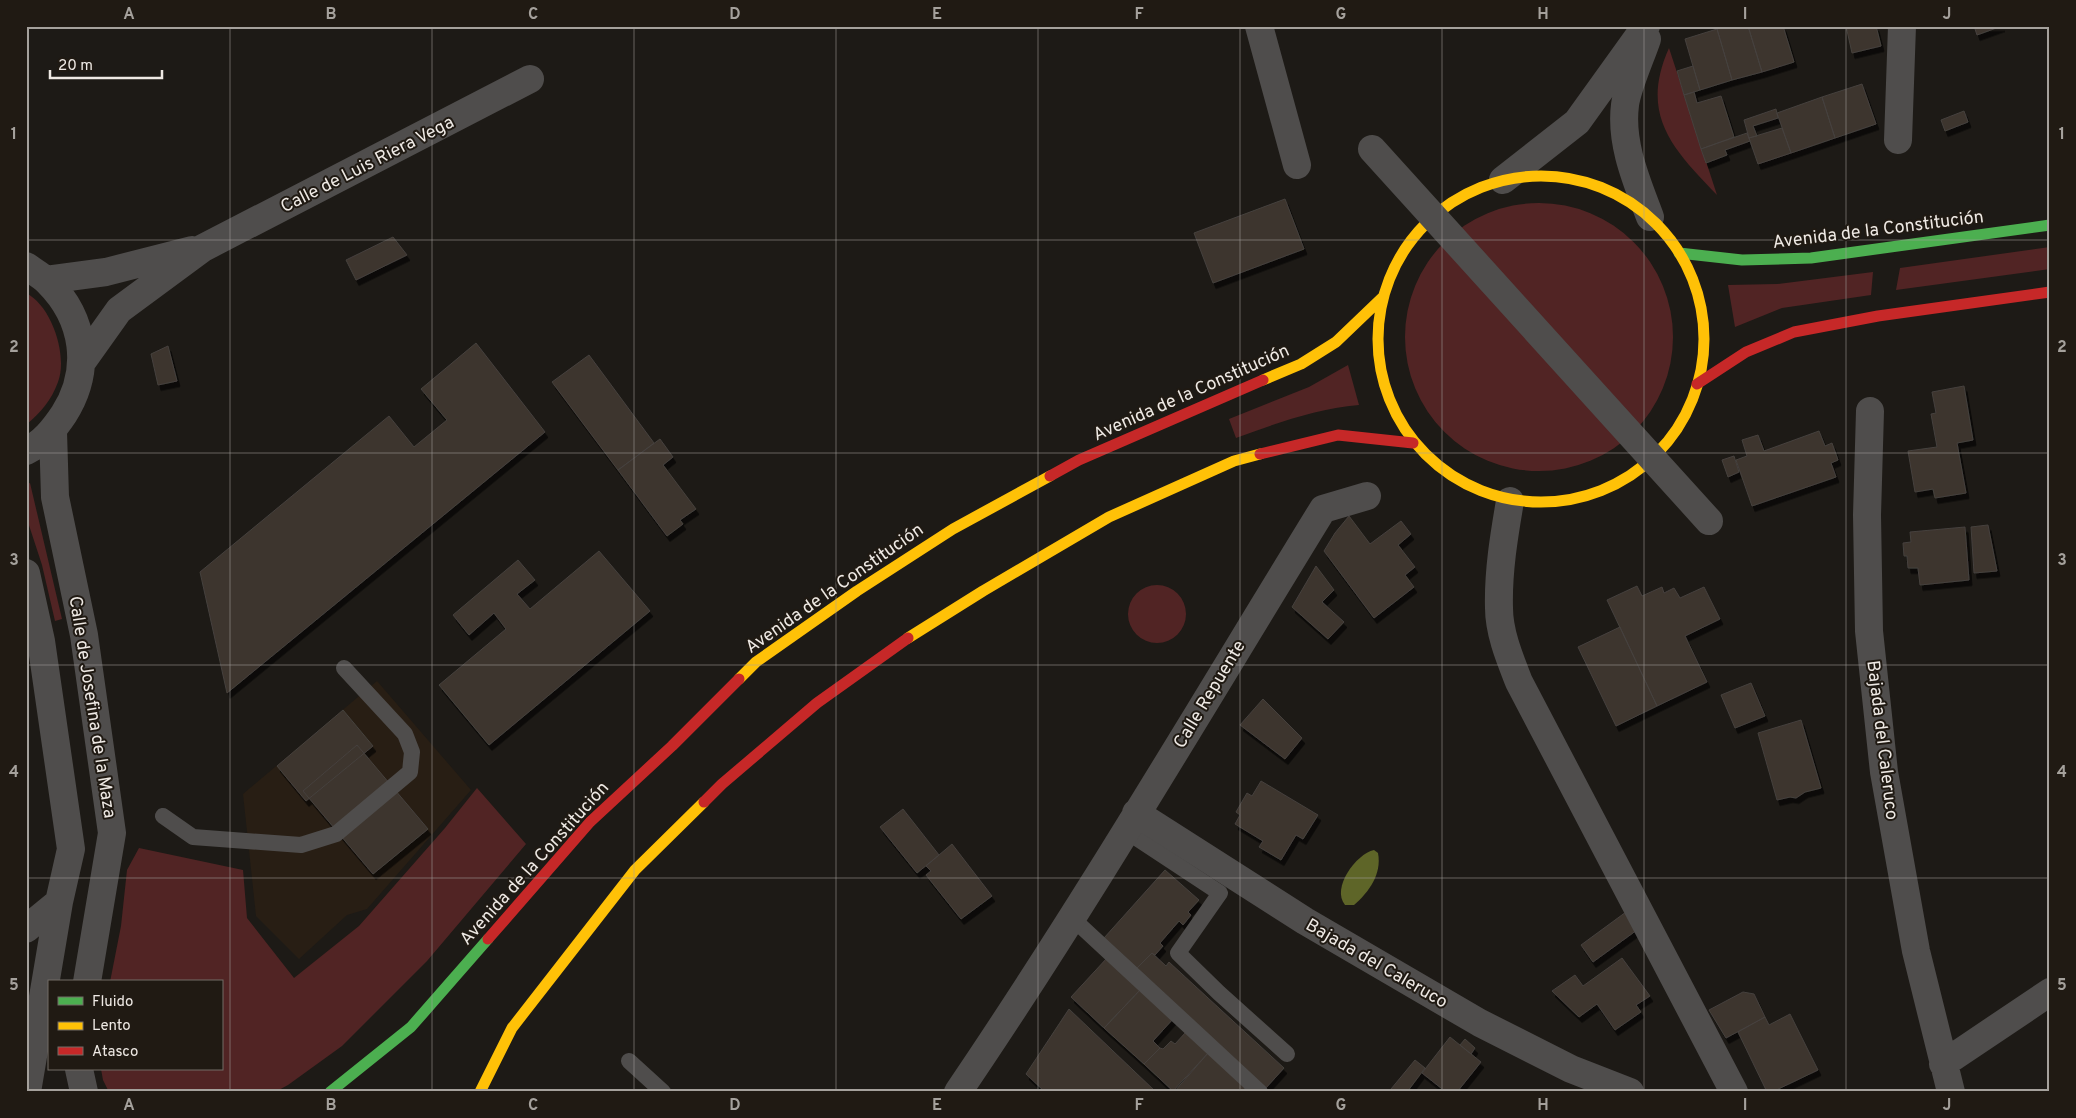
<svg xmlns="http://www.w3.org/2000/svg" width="2076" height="1118" viewBox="0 0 2076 1118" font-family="Overpass,sans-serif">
<defs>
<filter id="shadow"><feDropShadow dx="3" dy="5.5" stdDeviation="0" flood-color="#0009"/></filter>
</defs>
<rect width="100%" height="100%" fill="#1d1a16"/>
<path fill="#281e14" d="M 377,681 L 471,790 L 367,909 L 347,915 L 299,959 L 256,916 L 243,794 Z"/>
<path fill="#512424" d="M 1669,48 L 1717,195 C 1673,149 1639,115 1669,48 Z
M1405 337a134 134 0 1 1 268 0a134 134 0 1 1-268 0Z
M 2050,247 L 2050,269 L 1896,290 L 1900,268 Z
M 1873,272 L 1871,295 L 1782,308 L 1735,327 L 1728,285 L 1777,284 Z
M 26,293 C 52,306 68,356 58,382 C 51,401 41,412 26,425 Z
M 1348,365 L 1359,405 C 1315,409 1277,423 1236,438 L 1229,419 L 1309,387 Z
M 30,483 L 62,619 L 55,621 L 42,565 L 26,516 L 26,484 Z
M1128 614a29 29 0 1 1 58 0a29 29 0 1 1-58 0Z
M 477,788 L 526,844 L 427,961 L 342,1046 L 288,1085 L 275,1092 L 109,1092 L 103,1080 L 101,1069 L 221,1069 L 221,982 L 110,982 L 121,926 L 127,870 L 139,848 L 243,870 L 247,918 L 294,978 L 359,926 L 445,828 Z"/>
<path fill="#5e6528" d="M 1374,850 L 1378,853 C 1382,874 1369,892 1354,905 L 1345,905 C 1331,888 1356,854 1374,850 Z"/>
<path fill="#3e342d" stroke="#45413e" filter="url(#shadow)" d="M 1726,26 L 1748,26 L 1762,72 L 1732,80 L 1717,29 Z
M 1748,26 L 1783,26 L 1794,62 L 1762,72 Z
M 1846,26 L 1876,26 L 1881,46 L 1852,53 Z
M 1974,26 L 2002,26 L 1977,35 Z
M 1717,29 L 1732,80 L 1700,90 L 1685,39 Z
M 1693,66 L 1700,90 L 1684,95 L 1677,71 Z
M 1862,84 L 1876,124 L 1835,138 L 1822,97 Z
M 1694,92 L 1697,103 L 1721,96 L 1734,137 L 1701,149 L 1684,95 Z
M 1822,97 L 1835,138 L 1791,153 L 1777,113 Z
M 1776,109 L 1778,118 L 1753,126 L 1757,136 L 1749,138 L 1744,120 Z
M 1964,111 L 1968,122 L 1945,131 L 1941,120 Z
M 1782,128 L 1791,153 L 1758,164 L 1749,138 Z
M 1747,133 L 1750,141 L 1725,150 L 1727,155 L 1706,163 L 1701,149 Z
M 1285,199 L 1304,249 L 1213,283 L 1194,233 Z
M 393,237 L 407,255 L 356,280 L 346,260 Z
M 476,343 L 545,432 L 227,693 L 200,572 L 389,416 L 414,447 L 447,420 L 421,389 Z
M 168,346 L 177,381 L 158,385 L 151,354 Z
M 589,355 L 654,443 L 618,470 L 552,382 Z
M 1964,386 L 1973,440 L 1957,443 L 1966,493 L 1935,498 L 1933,489 L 1915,492 L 1908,451 L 1937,447 L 1931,414 L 1936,413 L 1932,392 Z
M 1819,431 L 1825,446 L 1832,443 L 1838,460 L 1831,463 L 1836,477 L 1752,506 L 1736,460 L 1747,456 L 1742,440 L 1758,435 L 1764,451 Z
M 660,439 L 673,457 L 663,465 L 696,509 L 680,520 L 683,524 L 667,536 L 618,470 Z
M 1734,456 L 1739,472 L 1728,477 L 1722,460 Z
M 1349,516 L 1370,544 L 1401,521 L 1411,534 L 1398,545 L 1415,567 L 1405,575 L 1414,587 L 1374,618 L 1324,551 L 1335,533 Z
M 1988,525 L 1997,571 L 1974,573 L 1971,527 Z
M 1965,527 L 1969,580 L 1920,585 L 1918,568 L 1908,568 L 1907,556 L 1904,556 L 1903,543 L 1911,542 L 1910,532 Z
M 599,551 L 650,611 L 489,745 L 439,685 L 506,629 L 494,613 L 469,635 L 453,615 L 518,560 L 535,580 L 517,594 L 530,609 Z
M 1316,566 L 1334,590 L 1322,602 L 1344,622 L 1328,639 L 1292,607 Z
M 1637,586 L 1642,596 L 1662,587 L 1664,593 L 1674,588 L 1680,598 L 1704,587 L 1720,619 L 1685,636 L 1707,682 L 1657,706 L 1607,600 Z
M 1620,627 L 1657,706 L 1616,726 L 1578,647 Z
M 1751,683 L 1765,716 L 1735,728 L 1721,695 Z
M 1263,699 L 1302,738 L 1285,759 L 1240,725 Z
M 343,710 L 373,746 L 306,801 L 277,766 Z
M 1801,720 L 1821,788 L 1805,792 L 1796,798 L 1790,797 L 1777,800 L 1758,733 Z
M 357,745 L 428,829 L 373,874 L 303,791 Z
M 1261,781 L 1318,815 L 1303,839 L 1296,835 L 1281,860 L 1259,847 L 1263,841 L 1235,824 L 1240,815 L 1236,812 L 1247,793 L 1252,796 Z
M 903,809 L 939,855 L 917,873 L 880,827 Z
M 952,844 L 992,896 L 961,919 L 926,875 L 931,871 L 926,866 Z
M 1165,870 L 1199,900 L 1188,912 L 1191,915 L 1183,925 L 1179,921 L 1160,943 L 1163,946 L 1155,955 L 1152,953 L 1137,968 L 1104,938 Z
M 1626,912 L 1637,930 L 1593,962 L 1581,945 Z
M 1152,953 L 1166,966 L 1169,962 L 1284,1068 L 1265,1089 L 1137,968 Z
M 1107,958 L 1141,989 L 1104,1028 L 1071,997 Z
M 1622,958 L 1650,996 L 1636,1005 L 1641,1012 L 1615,1030 L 1597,1004 L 1579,1017 L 1552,991 L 1575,975 L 1583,986 Z
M 1141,989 L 1173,1019 L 1153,1041 L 1160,1048 L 1144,1064 L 1104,1028 Z
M 1743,992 L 1754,994 L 1765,1017 L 1726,1038 L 1709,1010 Z
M 1069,1009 L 1155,1091 L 1154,1092 L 1045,1092 L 1026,1074 Z
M 1790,1014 L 1818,1070 L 1772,1092 L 1767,1092 L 1738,1032 L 1765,1017 L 1769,1025 Z
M 1186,1032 L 1209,1052 L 1173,1091 L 1144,1064 L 1160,1048 L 1163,1049 L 1171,1041 L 1175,1044 Z
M 1450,1037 L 1481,1062 L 1457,1092 L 1446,1092 L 1422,1073 Z
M 1465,1039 L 1475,1048 L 1471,1054 L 1460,1045 Z
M 1209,1052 L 1246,1087 L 1241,1092 L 1174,1092 Z
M 1415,1060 L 1425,1068 L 1407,1092 L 1395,1092 L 1391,1089 Z"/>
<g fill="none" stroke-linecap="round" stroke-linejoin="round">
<path stroke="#4f4d4c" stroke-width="16" d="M 163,816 L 193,837 L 301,845 L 336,834 L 410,772 L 412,752 L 405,734 L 344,668
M 1126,831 L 1220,893 L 1178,953 L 1219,993 L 1287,1054
M 1071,917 L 1260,1092
M 629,1061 L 663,1092"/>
<path stroke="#4f4d4c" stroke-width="28" d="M 1259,26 L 1297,165
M 1647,39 C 1641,57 1627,88 1625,105 C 1620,144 1637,182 1650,217
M 1898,140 L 1902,26
M 1503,180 L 1577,122 L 1646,26
M 26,266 C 33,271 42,276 48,282 C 85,319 92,370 64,414 C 54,429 43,443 26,451
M 46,280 L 106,272 L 192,250
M 82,362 L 119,310 L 203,248 L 530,79
M 1870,411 L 1867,515 L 1869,631 L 1884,772 L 1916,951 L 1951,1092
M 53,432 L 55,497 L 84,635 L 112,833 L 87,982
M 1510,501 C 1504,536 1498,572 1499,608 C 1499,633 1510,659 1519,682 L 1734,1092
M 26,573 L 41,641 L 71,849 L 59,902 L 27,1092
M 1136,813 L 1305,921 L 1480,1023 L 1571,1069 L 1630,1092
M 26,929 L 59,902
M 1943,1064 L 2050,992
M 79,1069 L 84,1092
M 958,1092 C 1087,902 1203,704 1323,509 L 1367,496"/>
<path stroke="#4caf50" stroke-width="11" d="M 1679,253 L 1742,260 L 1811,258 L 2050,225
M 330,1092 L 411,1027 L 488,939"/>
<path stroke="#ffc107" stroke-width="11" d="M1378 339a163 163 0 1 1 326 0a163 163 0 1 1-326 0Z
M 1263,380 L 1301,364 L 1336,342 L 1383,297
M 908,638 L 983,591 L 1109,517 L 1234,461 L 1260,454
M 739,679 L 756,662 L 857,591 L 953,529 L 1050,476
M 480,1092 L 512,1028 L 635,870 L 704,802"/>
<path stroke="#c62828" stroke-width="11" d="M 1697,384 L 1746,352 L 1794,332 L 1878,316 L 2050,292
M 1260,454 L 1338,435 L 1413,443
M 1050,476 L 1079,460 L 1263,380
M 704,802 L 722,784 L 817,703 L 908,638
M 488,939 L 590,822 L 672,746 L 739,679"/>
<path stroke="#4f4d4c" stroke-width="28" d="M 1372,149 L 1709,521"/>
</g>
<path fill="none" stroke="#a5a19c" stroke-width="1" stroke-opacity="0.55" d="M 230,26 L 230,1092M 432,26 L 432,1092M 634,26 L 634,1092M 836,26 L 836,1092M 1038,26 L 1038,1092M 1240,26 L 1240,1092M 1442,26 L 1442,1092M 1644,26 L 1644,1092M 1846,26 L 1846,1092M 26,240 L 2050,240M 26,453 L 2050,453M 26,665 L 2050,665M 26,878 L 2050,878"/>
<g text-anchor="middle" stroke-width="4" stroke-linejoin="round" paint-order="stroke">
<g font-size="18" fill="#eee9e4" stroke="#201a13">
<text transform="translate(367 164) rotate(-27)" y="6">Calle de Luis Riera Vega</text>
<text transform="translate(1878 229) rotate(-7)" y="6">Avenida de la Constitución</text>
<text transform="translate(1191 392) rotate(-24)" y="6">Avenida de la Constitución</text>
<text transform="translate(834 588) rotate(-35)" y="6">Avenida de la Constitución</text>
<text transform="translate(1209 694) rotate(-59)" y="6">Calle Repuente</text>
<text transform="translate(93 707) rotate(81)" y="6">Calle de Josefina de la Maza</text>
<text transform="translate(1883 740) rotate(83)" y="6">Bajada del Caleruco</text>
<text transform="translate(534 863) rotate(-48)" y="6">Avenida de la Constitución</text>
<text transform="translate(1377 963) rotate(30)" y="6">Bajada del Caleruco</text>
</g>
</g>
<rect width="2076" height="1118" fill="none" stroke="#201a13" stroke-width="55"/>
<rect x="48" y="980" width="175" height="90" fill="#201a13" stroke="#726d67"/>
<rect x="58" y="997" width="25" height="8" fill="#4caf50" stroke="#726d67"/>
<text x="92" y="1006" font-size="15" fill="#eee9e4">Fluido</text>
<rect x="58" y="1022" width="25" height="8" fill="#ffc107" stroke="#726d67"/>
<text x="92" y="1030" font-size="15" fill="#eee9e4">Lento</text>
<rect x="58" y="1047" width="25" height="8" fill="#c62828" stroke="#726d67"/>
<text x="92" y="1056" font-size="15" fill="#eee9e4">Atasco</text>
<path d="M50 70v8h112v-8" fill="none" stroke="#eee9e4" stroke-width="2.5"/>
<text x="58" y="70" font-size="15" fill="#eee9e4" stroke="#201a13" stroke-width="4" paint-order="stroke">20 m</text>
<rect x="28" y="28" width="2020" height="1062" fill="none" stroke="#a5a19c" stroke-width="2"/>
<g font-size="16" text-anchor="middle" font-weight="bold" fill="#a5a19c">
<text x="129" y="19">A</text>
<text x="331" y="19">B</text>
<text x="533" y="19">C</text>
<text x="735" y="19">D</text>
<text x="937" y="19">E</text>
<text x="1139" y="19">F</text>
<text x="1341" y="19">G</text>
<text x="1543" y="19">H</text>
<text x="1745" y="19">I</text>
<text x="1947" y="19">J</text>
<text x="14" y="139">1</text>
<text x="2062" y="139">1</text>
<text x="14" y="352">2</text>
<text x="2062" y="352">2</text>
<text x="14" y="565">3</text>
<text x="2062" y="565">3</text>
<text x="14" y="777">4</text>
<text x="2062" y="777">4</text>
<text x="14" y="990">5</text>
<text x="2062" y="990">5</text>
<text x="129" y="1110">A</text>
<text x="331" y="1110">B</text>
<text x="533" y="1110">C</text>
<text x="735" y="1110">D</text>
<text x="937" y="1110">E</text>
<text x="1139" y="1110">F</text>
<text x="1341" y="1110">G</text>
<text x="1543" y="1110">H</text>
<text x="1745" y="1110">I</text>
<text x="1947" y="1110">J</text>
</g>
</svg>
